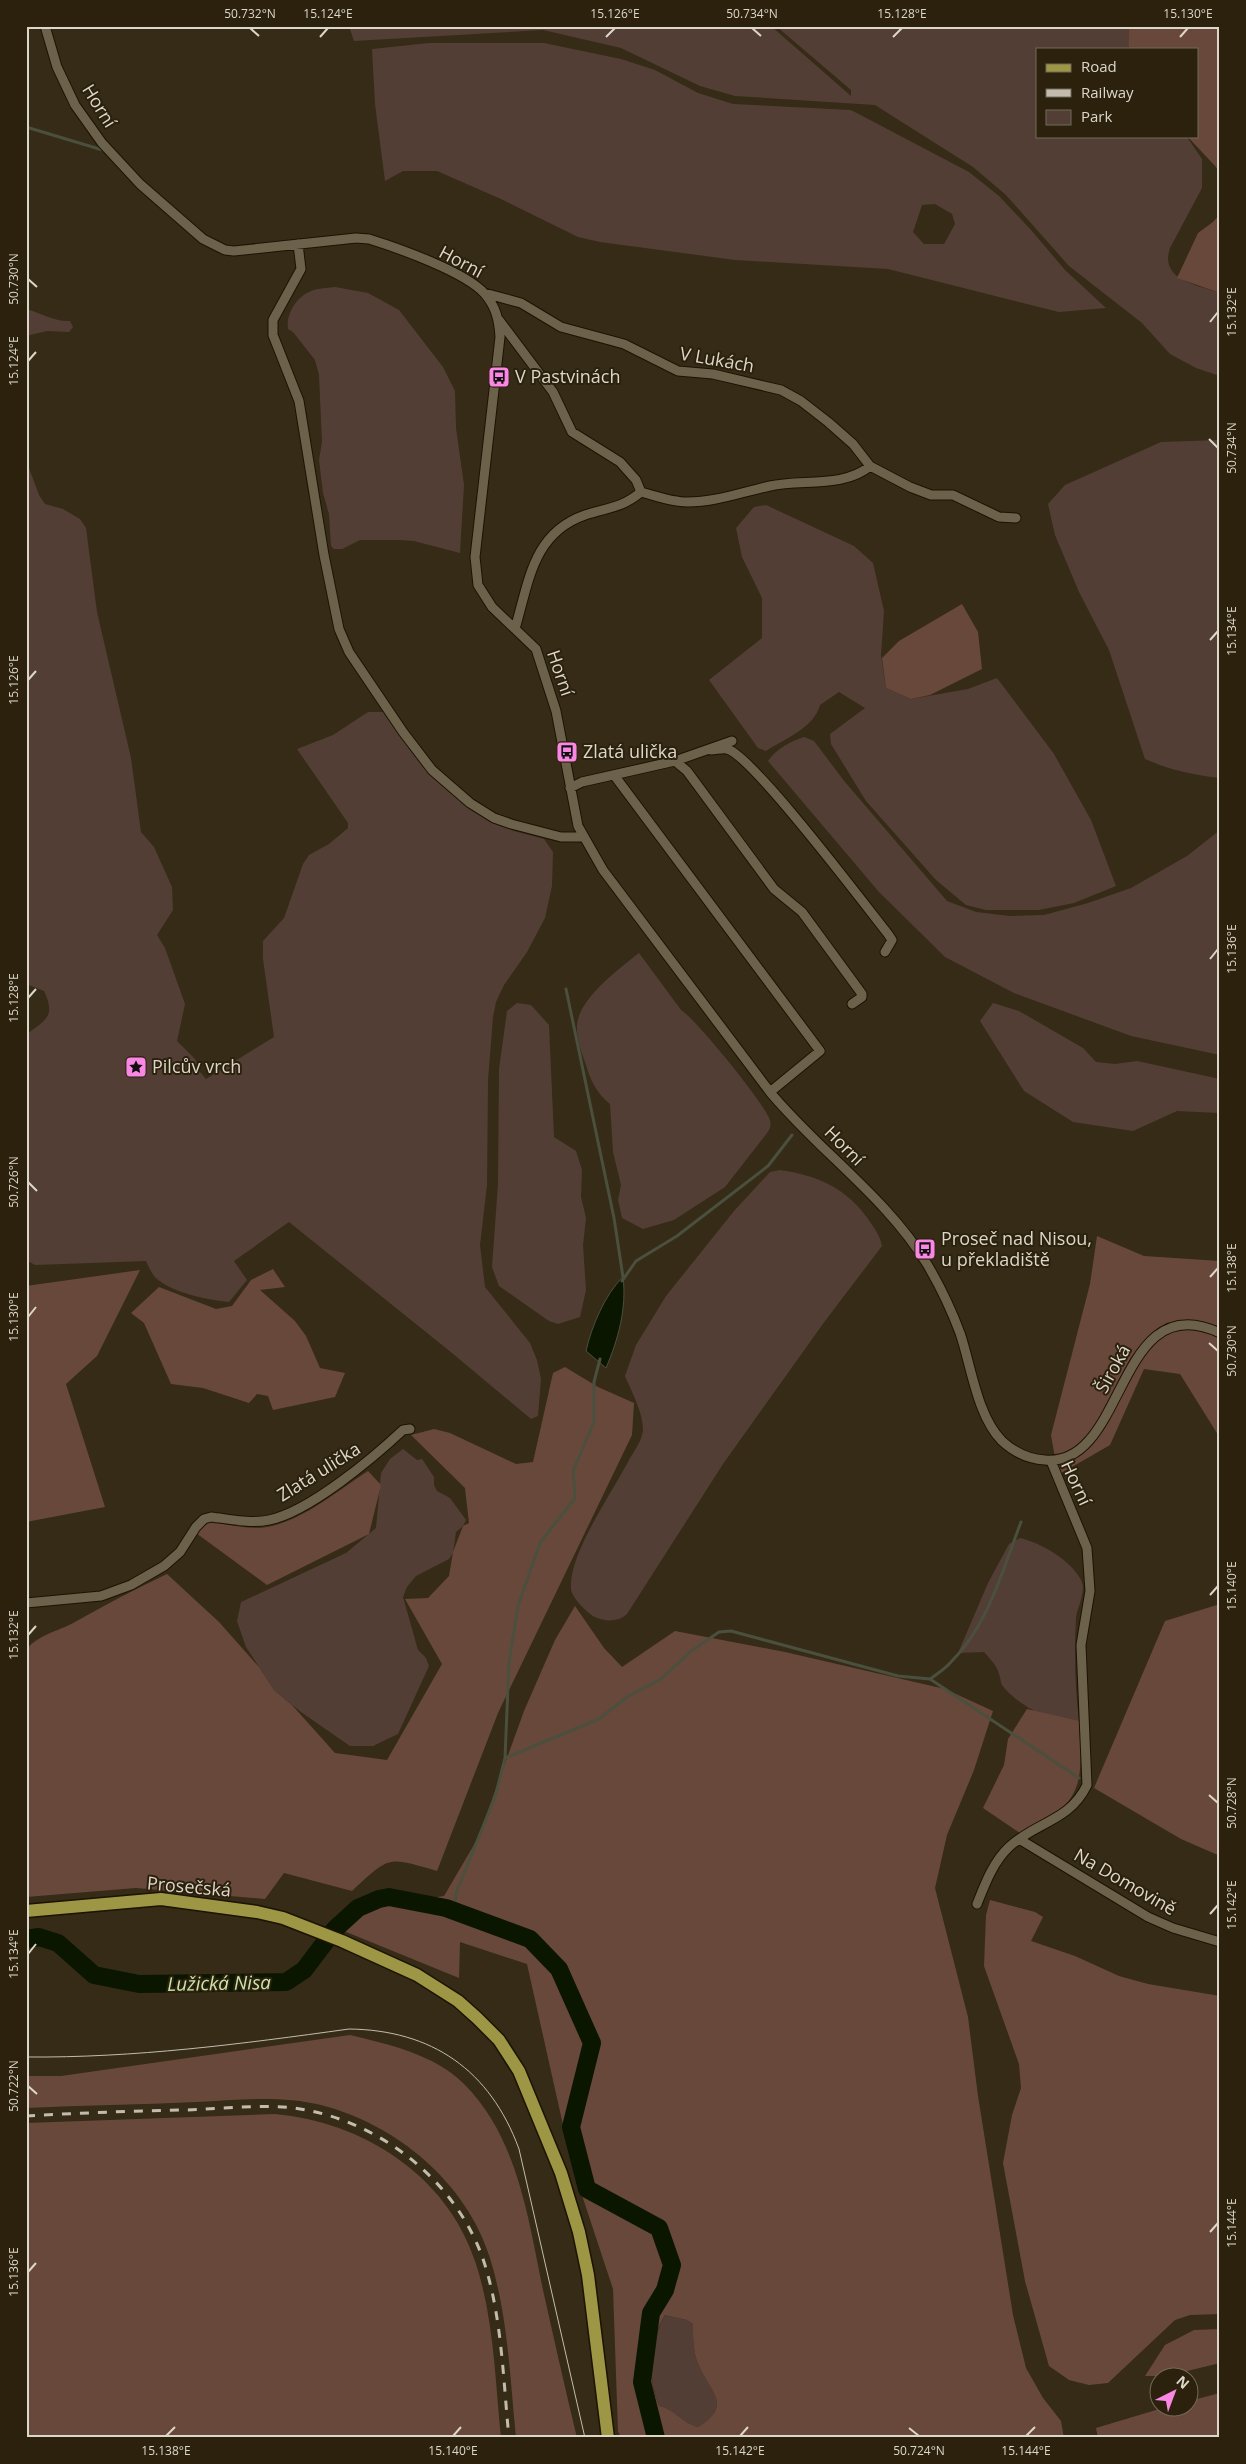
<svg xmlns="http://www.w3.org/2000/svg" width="1246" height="2464" viewBox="0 0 1246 2464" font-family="'Open Sans',sans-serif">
<rect width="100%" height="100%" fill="#352b17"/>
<path fill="#533e36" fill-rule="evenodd" d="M 349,26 L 771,26 L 851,96 L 851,90 L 776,26 L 1128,26 C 1130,35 1127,41 1129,49 L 1037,49 L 1037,136 L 1187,137 L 1202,159 L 1202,188 L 1170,248 C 1159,280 1197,285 1220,293 L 1220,376 L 1196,368 L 1170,354 L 1142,323 L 1069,266 L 1006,195 L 973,167 L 875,105 L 735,96 L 700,86 L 621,48 L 543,30 L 354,41 Z
M 429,43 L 544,43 L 621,59 L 655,70 L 698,93 L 733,104 L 851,110 L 969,172 L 999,196 L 1031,230 L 1065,270 L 1106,308 L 1059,312 L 888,269 L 735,260 L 600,242 L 578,237 L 501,199 L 437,171 L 403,171 L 385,181 L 375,104 L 372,49 ZM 935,204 L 952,214 L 955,224 L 944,244 L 924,244 L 913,232 L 922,205 Z
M 335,287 L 368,293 L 399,310 L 443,367 L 455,391 L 456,428 L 464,485 L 460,553 L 414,541 L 400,540 L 360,540 L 342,549 L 334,549 L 331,546 L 329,514 L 323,493 L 319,460 L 322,442 L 319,375 L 315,360 L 293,332 L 288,329 C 286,314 296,297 311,291 C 318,288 328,288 335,287 Z
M 26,309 C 41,313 55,322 70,321 L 73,327 L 69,332 L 47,331 L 26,336 Z
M 1220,440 L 1220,778 C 1193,775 1170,770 1145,759 L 1109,650 L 1079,592 L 1055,535 L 1048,504 L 1065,485 L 1161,442 Z
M 26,460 L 39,495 L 45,504 L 63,509 L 80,519 L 86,528 L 97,612 L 131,758 L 141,832 L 154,847 L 172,887 L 173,910 L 157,935 L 165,948 L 185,1004 L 177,1041 L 195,1059 L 200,1072 L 206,1079 L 274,1037 L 263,959 L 263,941 L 284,918 L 303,864 L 309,855 L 329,844 L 348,828 L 348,823 L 297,749 L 333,735 L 368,712 L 385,712 L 467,806 L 489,821 L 514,831 L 544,839 L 553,852 L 552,886 L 545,918 L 527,952 L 504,985 L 496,1002 L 493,1017 L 488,1080 L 487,1185 L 480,1245 L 485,1287 L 530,1343 L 537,1360 L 541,1379 L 538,1416 L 531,1419 L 452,1353 L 289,1222 L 234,1261 L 247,1280 L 229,1302 C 207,1300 174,1293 157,1279 C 152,1275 149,1267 146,1261 L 35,1265 L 26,1260 L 26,1035 C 44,1020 57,1018 44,991 L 26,984 Z
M 766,505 L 854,546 L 873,563 L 884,611 L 881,655 L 886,688 L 911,699 L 968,689 L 997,678 L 1054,754 L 1091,820 L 1116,886 L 1074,903 L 1039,910 L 986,910 L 966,905 L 936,880 L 866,801 L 831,744 L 830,734 L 865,708 L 839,692 L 820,705 C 814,728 784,739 766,751 L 758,748 L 709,680 L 762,638 L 762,598 L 742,557 L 736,528 L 754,507 Z
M 804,737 L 814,741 L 845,782 L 947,901 L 976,912 L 1010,916 L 1044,915 L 1088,903 L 1131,888 L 1187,856 L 1220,830 L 1220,1055 L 1131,1036 L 1014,993 L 945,957 L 879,892 L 768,761 C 776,749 791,741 804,737 Z
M 639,953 L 681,1010 C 695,1018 765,1104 770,1120 C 772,1127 768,1132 764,1137 L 725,1187 L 674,1220 L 643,1229 L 622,1218 L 618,1200 L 621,1185 L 613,1152 L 610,1104 C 596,1093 590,1079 585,1062 C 581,1052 577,1039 577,1028 C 576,1000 619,969 639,953 Z
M 517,1003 L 531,1005 L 549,1025 L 554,1137 L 576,1151 L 582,1170 L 581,1197 L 586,1218 L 583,1245 L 586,1290 L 580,1317 L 558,1324 L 549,1321 L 499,1286 L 492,1267 L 498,1184 L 499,1069 L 507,1011 Z
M 993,1003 L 1019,1011 L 1083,1048 L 1096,1062 L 1115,1064 L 1137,1061 L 1220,1079 L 1220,1113 L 1177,1111 L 1133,1131 L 1073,1122 L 1024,1091 L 980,1021 Z
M 780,1170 C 816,1175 847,1188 868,1219 C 874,1228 880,1235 882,1246 L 825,1321 L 723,1464 L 627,1614 C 618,1622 606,1622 595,1617 C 587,1613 572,1598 571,1589 C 568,1554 614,1490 630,1458 C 635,1450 642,1440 643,1430 C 643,1412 632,1393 625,1376 L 636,1345 L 666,1296 L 734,1211 L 770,1172 Z
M 403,1449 L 417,1460 L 422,1459 L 434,1477 L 434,1485 L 437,1491 L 450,1498 L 466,1520 L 463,1526 L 456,1532 L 453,1553 L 449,1559 L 416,1576 L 407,1587 L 403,1597 L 418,1650 L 426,1658 L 429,1666 L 398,1734 L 373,1746 L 350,1746 L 301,1712 L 274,1690 L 246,1647 L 237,1621 L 241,1602 L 346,1553 L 376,1528 L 381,1473 L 390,1459 Z
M 1020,1538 C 1041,1543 1071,1560 1081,1580 C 1087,1591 1077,1607 1076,1618 C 1074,1652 1075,1687 1079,1721 C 1054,1726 1017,1705 1002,1685 C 1000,1682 1001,1678 999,1674 C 997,1665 990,1659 984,1652 L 958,1653 L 988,1583 L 1009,1544 Z
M 665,2315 L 687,2320 L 693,2324 C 693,2338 693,2353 699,2366 C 711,2393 733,2406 698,2427 C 682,2423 675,2409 659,2406 C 647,2375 649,2344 665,2315 Z"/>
<path fill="#69483c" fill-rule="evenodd" d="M 1128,26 L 1220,26 L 1220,175 L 1216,167 L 1187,136 L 1197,136 L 1197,49 L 1129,49 C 1127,41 1130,35 1128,26 Z
M 1220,214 L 1220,293 L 1177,278 L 1198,233 L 1213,222 Z
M 962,604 L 978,632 L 982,669 L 930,695 L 911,699 L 886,688 L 882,658 L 899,641 Z
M 1097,1236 L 1144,1256 L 1220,1261 L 1220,1438 L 1180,1374 L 1144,1369 L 1110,1445 L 1058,1475 L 1051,1435 L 1090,1284 Z
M 273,1269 L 285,1287 L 260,1290 L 295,1321 L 306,1336 L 320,1368 L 345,1373 L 335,1397 L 273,1410 L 268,1396 L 257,1394 L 249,1403 L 203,1388 L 171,1384 L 144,1323 L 131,1313 L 159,1287 L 216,1309 L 232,1306 L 251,1280 Z
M 140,1270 L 97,1356 L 66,1384 L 105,1507 L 26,1522 L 26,1286 Z
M 565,1367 L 598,1387 L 634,1403 L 632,1435 L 498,1713 L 437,1871 C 387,1857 391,1855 352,1891 L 284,1873 L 265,1899 L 136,1888 L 26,1897 L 26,1650 C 39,1634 57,1632 75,1622 C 105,1605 135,1589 167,1574 L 219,1622 L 259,1667 L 274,1690 L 292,1705 L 335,1753 L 387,1760 L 442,1664 L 405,1599 L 428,1598 L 449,1576 L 453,1552 L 463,1526 L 469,1523 L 465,1488 L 411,1435 L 434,1429 L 450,1433 L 516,1464 L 533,1462 L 553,1373 Z
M 368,1471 L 381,1485 L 369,1534 L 267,1585 L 196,1533 L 209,1522 C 227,1524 248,1530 267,1527 C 304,1520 337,1491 368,1471 Z
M 1220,1604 L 1220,1856 L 1181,1839 L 1094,1788 L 1165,1621 Z
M 575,1606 L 604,1648 L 622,1667 L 675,1631 L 785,1652 L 945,1689 L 993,1711 L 974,1770 L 947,1835 L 935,1888 L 968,2017 L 978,2096 L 1013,2315 L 1026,2368 L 1043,2398 L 1061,2421 L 1064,2438 L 621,2438 L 618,2431 L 613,2289 L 572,2165 L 527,1964 L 460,1942 L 459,1978 L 339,1929 L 378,1906 L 444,1896 L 478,1838 L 524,1711 L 555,1640 ZM 665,2315 L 687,2320 L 693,2324 C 693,2338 693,2353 699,2366 C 711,2393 733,2406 698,2427 C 682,2423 675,2409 659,2406 C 647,2377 648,2342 665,2315 Z
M 1027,1709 L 1079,1721 C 1080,1756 1088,1791 1055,1814 C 1044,1822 1031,1826 1020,1833 L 983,1808 L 1004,1765 L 1008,1739 Z
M 990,1900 L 1035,1912 L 1043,1917 L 1031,1941 L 1075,1956 L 1119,1976 L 1148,1984 L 1220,1996 L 1220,2314 L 1190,2315 L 1175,2320 L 1108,2383 L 1089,2385 L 1069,2380 L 1049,2366 L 1025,2281 L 1003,2163 L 1012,2115 L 1021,2088 L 1019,2064 L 984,1966 L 986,1915 Z
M 350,2035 C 388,2044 436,2055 464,2084 C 518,2138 528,2218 543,2290 C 554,2339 565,2388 577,2438 L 516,2438 C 510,2378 508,2316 490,2258 C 467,2183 396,2124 321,2105 C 280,2095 238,2100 196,2102 C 140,2105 83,2105 26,2108 L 26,2076 L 61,2076 Z
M 275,2114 C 362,2122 446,2174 475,2261 C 494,2317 495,2379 501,2438 L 26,2438 L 26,2123 Z
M 1220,2329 L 1220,2363 L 1167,2376 L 1145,2376 L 1165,2345 L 1194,2330 Z
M 1220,2393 L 1220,2438 L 1098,2438 L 1096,2428 L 1166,2407 L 1188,2406 L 1189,2401 Z"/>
<path fill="#0b1600" stroke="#4a503d" d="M 623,1277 C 627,1308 618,1340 606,1368 L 586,1351 C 591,1328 605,1294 623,1277 Z"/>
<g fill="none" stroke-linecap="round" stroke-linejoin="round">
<path stroke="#4a503d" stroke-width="3" d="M 26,127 L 106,151
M 566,989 L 614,1218 L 623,1277
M 622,1281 L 636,1261 L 677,1236 L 768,1166 L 792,1135
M 930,1679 L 1079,1778
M 505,1758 L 599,1719 L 627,1697 L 661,1679 L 690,1652 L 719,1632 L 731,1631 L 898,1676 L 930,1679 C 937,1674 945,1669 951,1662 C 988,1626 1003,1569 1021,1522
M 454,1911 L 456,1893 L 495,1797 L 505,1758 L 509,1662 L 518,1606 L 540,1543 L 575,1498 L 573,1471 L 594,1422 L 594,1382 L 600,1359"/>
<path stroke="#0b1600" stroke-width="18" d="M 26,1939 L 39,1937 L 58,1943 L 94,1975 L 139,1984 L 286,1982 L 304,1970 L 335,1929 L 358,1908 L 379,1899 L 389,1897 L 446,1908 L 530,1939 L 559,1969 L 592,2043 L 571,2127 L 587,2189 L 659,2228 L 672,2265 L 665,2290 L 651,2313 L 642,2382 L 656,2438"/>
<g stroke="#1c1302" stroke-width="11">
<path id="minor" d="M 45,26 L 57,67 L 75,105 L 102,143 L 140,184 L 203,239 L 225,250 L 234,251 L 356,238 L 369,239 C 398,248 466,272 485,294 C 496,307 499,320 500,337 L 475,557 L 478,585 L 492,607 L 536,649 L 556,711 L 578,826 L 603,870 L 770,1092 C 819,1151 887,1198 927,1264 C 940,1286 951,1309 960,1333 C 971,1365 977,1416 1002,1441 C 1015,1453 1028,1459 1045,1460 C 1128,1467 1115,1284 1220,1333
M 298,244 L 301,269 L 273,320 L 273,335 L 299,401 L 324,555 L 339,629 L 349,652 L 403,732 L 432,770 L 470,803 L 494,818 L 511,824 L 561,837 L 584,837
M 484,293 L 521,303 L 561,327 L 624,344 L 678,371 L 713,374 L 781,390 L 801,401 L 828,422 L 853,444 L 870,466 L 910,487 L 931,495 L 953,495 L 999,517 L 1016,518
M 499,320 L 553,392 L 572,432 L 620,462 L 636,480 L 641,492
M 515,629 C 529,581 533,533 585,515 C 609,507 620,509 641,492 C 656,496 672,502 687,502 C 716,502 742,492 770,486 C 802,479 844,488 870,466
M 711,750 C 716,750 722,748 727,749 C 752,755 865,905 888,934 L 892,940 L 885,952
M 675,761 L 687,771 L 774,889 L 802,912 L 862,994 L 862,997 L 852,1004
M 614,775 L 820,1051 L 770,1092
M 570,788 L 582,782 L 675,761 L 732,741
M 26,1603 L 101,1596 L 131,1585 L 164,1566 L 180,1552 L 196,1527 L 204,1519 L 211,1517 C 229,1519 251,1524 269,1520 C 309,1512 373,1458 403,1430 L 410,1429
M 1019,1839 L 1148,1917 L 1173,1928 L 1220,1942
M 977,1904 C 985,1884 993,1862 1009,1847 C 1037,1821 1069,1822 1087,1785 L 1081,1645 L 1090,1591 L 1087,1548 L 1051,1461"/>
</g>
<g stroke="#1c1302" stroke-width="15">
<path id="primary" d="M 26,1911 L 161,1899 L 257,1912 L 283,1918 L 342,1941 L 417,1975 L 458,2001 L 477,2018 L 499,2040 L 519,2071 L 561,2173 L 579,2232 L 588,2275 L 608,2438"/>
</g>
<use href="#minor" stroke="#6c624c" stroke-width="9"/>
<use href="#primary" stroke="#9d9645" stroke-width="12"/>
<path stroke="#c3bcae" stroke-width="1" d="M 26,2057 C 135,2058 241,2044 349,2029 C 432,2030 490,2070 519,2149 L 585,2438"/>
<path stroke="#c3bcae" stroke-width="3" stroke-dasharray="9 9" stroke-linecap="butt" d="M 26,2116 C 79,2113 132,2111 185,2110 C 221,2109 258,2104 294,2108 C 377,2119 455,2179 483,2259 C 502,2315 503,2379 509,2438"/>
</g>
<path fill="none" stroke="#ddd7ca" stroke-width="2" d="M 250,28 L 259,36M 752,28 L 761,36M 320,37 L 328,28M 606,37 L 615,28M 893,37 L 902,28M 1180,37 L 1188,28M 28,279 L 37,287M 1210,322 L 1218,312M 28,361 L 36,352M 1209,439 L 1218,448M 1210,640 L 1218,631M 28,680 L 36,671M 1210,959 L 1218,949M 28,998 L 36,989M 28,1182 L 37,1191M 1210,1277 L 1218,1268M 28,1317 L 36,1307M 1209,1343 L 1218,1351M 1210,1595 L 1218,1586M 28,1635 L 36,1626M 1209,1795 L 1218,1803M 1210,1914 L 1218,1905M 28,1954 L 36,1944M 28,2086 L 37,2094M 1210,2232 L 1218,2223M 28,2272 L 36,2263M 909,2428 L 919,2436M 166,2436 L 175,2427M 453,2436 L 461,2427M 740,2436 L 748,2427M 1026,2436 L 1035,2427"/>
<defs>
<g id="bus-square" transform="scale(1.125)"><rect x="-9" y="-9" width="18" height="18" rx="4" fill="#fb87e5" stroke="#2b210d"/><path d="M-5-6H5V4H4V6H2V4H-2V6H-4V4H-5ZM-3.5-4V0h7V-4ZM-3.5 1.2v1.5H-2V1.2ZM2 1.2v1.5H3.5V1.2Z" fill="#111"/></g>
<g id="sight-square" transform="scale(1.125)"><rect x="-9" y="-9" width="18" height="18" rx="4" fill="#fb87e5" stroke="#2b210d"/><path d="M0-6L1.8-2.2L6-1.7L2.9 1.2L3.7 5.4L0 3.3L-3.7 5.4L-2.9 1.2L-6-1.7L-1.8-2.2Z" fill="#111"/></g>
</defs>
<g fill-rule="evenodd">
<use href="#bus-square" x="499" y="377"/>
<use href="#bus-square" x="567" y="752"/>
<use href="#sight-square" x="136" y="1067"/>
<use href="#bus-square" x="925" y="1249"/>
</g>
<g text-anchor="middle" stroke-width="4" stroke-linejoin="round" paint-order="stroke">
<g font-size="18" fill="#ddd7ca" stroke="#2b210d">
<text transform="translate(99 106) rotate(58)" y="6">Horní</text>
<text transform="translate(461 262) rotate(28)" y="6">Horní</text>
<text transform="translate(717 360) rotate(10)" y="6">V Lukách</text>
<text transform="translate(560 673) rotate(71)" y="6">Horní</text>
<text transform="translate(844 1146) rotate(45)" y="6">Horní</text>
<text transform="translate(1113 1369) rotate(-61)" y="6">Široká</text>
<text transform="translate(319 1472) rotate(-32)" y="6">Zlatá ulička</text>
<text transform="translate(1076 1483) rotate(65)" y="6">Horní</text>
<text transform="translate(1125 1882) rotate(30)" y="6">Na Domovině</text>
<text transform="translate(189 1887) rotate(5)" y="6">Prosečská</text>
</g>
<g font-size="18" fill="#ddd7ca" stroke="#2b210d" text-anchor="start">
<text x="515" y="383">V Pastvinách</text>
<text x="583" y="758">Zlatá ulička</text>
<text x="152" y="1073">Pilcův vrch</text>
<text x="941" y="1245">Proseč nad Nisou,<tspan x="941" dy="21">u překladiště</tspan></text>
</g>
<g font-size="19" font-style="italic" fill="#c9e5ac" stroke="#2b210d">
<text transform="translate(219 1983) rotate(-1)" y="7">Lužická Nisa</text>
</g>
</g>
<rect width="1246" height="2464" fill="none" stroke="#2b210d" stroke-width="55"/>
<rect x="1036" y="48" width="162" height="90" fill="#2b210d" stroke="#726a59"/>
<rect x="1046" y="64" width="25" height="8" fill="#9d9645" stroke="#726a59"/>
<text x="1081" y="72" font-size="15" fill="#ddd7ca">Road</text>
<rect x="1046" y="89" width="25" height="8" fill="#c3bcae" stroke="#726a59"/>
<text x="1081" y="98" font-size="15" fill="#ddd7ca">Railway</text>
<rect x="1046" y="110" width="25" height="15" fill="#533e36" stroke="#726a59"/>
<text x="1081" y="122" font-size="15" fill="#ddd7ca">Park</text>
<g transform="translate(1174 2392) rotate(42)"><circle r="24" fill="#2b210d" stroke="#726a59"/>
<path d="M0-4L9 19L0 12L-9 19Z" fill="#fb87e5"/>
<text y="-8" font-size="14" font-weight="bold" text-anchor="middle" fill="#ddd7ca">N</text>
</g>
<rect x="28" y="28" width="1190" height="2408" fill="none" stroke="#ddd7ca" stroke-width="2"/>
<g font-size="12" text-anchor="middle" fill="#ddd7ca">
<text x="250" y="18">50.732°N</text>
<text x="328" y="18">15.124°E</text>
<text x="615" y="18">15.126°E</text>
<text x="752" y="18">50.734°N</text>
<text x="902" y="18">15.128°E</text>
<text x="1188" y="18">15.130°E</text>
<text transform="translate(14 279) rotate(-90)" y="4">50.730°N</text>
<text transform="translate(1232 312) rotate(-90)" y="4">15.132°E</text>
<text transform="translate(14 361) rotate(-90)" y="4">15.124°E</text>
<text transform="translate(1232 448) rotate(-90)" y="4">50.734°N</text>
<text transform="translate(1232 631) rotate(-90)" y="4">15.134°E</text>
<text transform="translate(14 680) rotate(-90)" y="4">15.126°E</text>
<text transform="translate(1232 949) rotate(-90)" y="4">15.136°E</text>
<text transform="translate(14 998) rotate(-90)" y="4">15.128°E</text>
<text transform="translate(14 1182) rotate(-90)" y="4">50.726°N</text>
<text transform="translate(1232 1268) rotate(-90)" y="4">15.138°E</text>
<text transform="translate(14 1317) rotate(-90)" y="4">15.130°E</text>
<text transform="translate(1232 1351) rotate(-90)" y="4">50.730°N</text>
<text transform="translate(1232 1586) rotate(-90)" y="4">15.140°E</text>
<text transform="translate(14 1635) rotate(-90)" y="4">15.132°E</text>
<text transform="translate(1232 1803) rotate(-90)" y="4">50.728°N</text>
<text transform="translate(1232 1905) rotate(-90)" y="4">15.142°E</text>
<text transform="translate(14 1954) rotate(-90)" y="4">15.134°E</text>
<text transform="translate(14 2086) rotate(-90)" y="4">50.722°N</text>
<text transform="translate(1232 2223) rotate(-90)" y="4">15.144°E</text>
<text transform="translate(14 2272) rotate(-90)" y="4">15.136°E</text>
<text x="166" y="2455">15.138°E</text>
<text x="453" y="2455">15.140°E</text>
<text x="740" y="2455">15.142°E</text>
<text x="919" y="2455">50.724°N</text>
<text x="1026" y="2455">15.144°E</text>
</g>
</svg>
